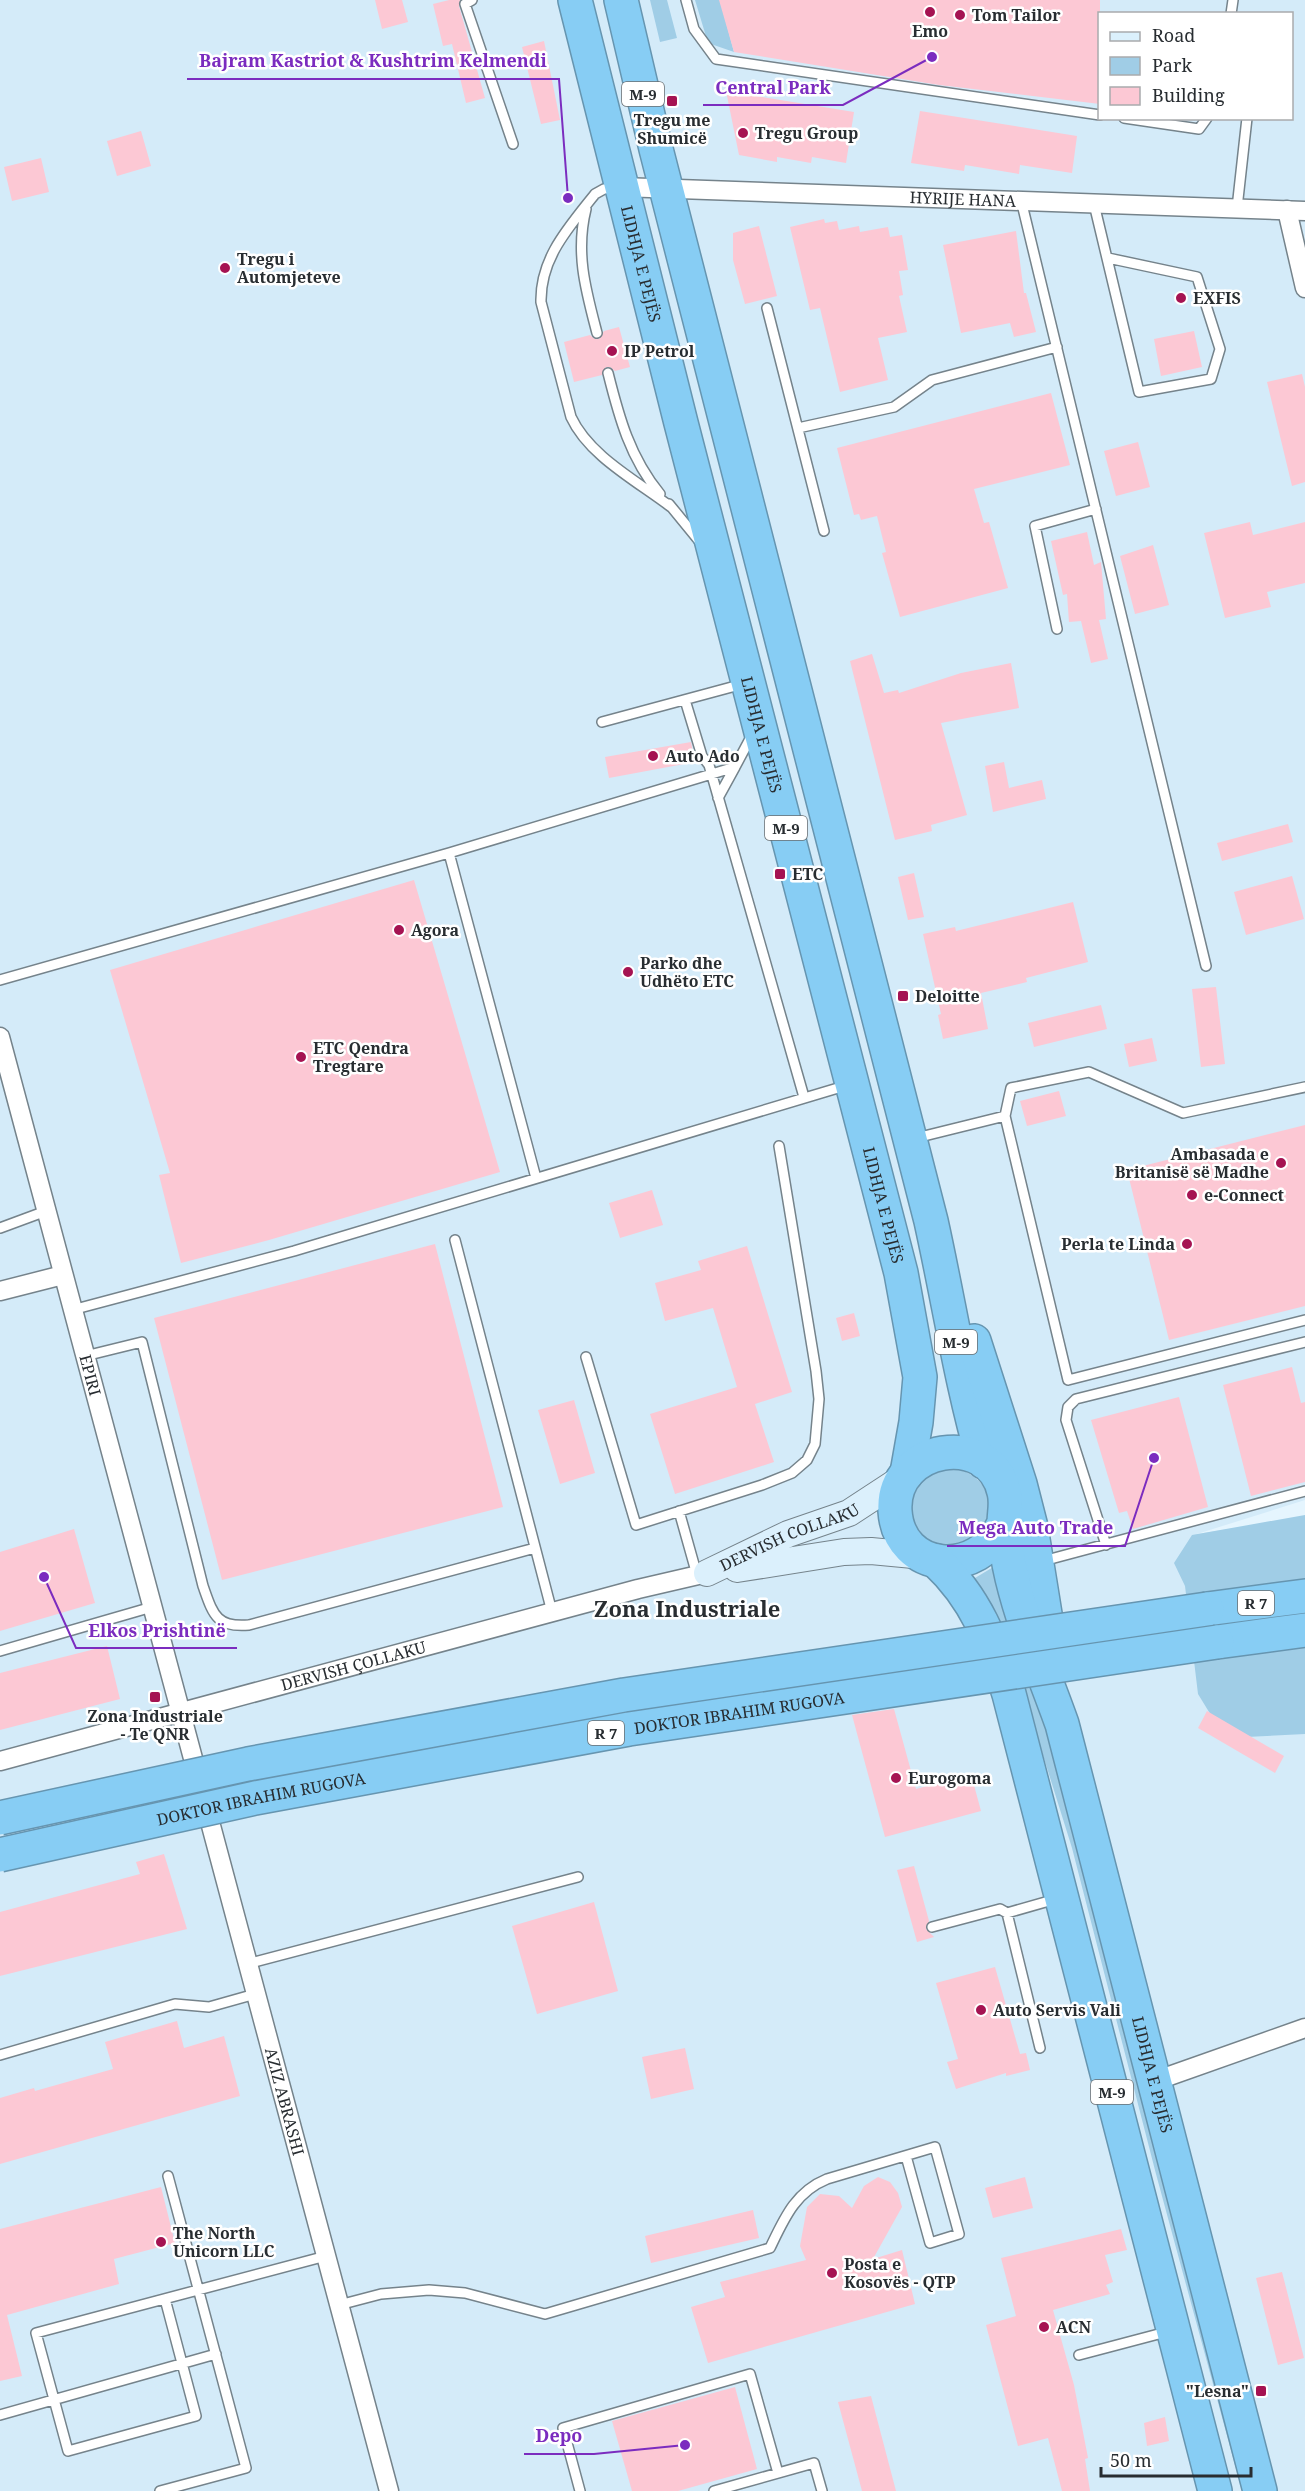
<svg xmlns="http://www.w3.org/2000/svg" width="1305" height="2491" viewBox="0 0 1305 2491" font-family="'Noto Serif',serif">
<style>
.built{fill:#d4ebf9;fill-rule:evenodd}
.green{fill:#a0cde6}
.building{fill:#fcc8d4}
.lines{fill:none;stroke-linecap:round;stroke-linejoin:round}
.lane-casing{stroke:#75838b;stroke-width:12}
.street-casing{stroke:#75838b;stroke-width:21}
.secondary-casing{stroke:#75838b;stroke-width:28}
.highway-casing{stroke:#6695b0;stroke-width:36}
.lane{stroke:#fff;stroke-width:9}
.street{stroke:#fff;stroke-width:18}
.secondary{stroke:#dbf0fc;stroke-width:26}
.highway{stroke:#87cdf4;stroke-width:33}
.highway-bridge-casing{stroke:#6695b0;stroke-width:36;stroke-linecap:butt}
.highway-bridge{stroke:#87cdf4;stroke-width:33}
.poi-dot{fill:#a51352;stroke:#fff;stroke-width:2}
.labels{text-anchor:middle;dominant-baseline:central;stroke-width:5;stroke-linejoin:round;paint-order:stroke}
.shield{fill:#fff;stroke:#686c6f;stroke-width:1.5}
.shield-label{font-size:15px;font-weight:bold;fill:#282d31}
.poi-label{font-size:16px;font-weight:bold;fill:#282d31;stroke:#fff;text-anchor:start}
.street-label{font-size:16px;fill:#282d31;stroke:#fff}
.district-label{font-size:22px;font-weight:bold;fill:#282d31;stroke:#fff}
.leader{fill:none;stroke:#7b2cbf;stroke-width:2}
.callout-dot{fill:#7b2cbf;stroke:#fff;stroke-width:2}
.callout-label{font-size:18px;text-anchor:middle;font-weight:bold;fill:#7b2cbf;stroke:#fff;stroke-width:5;stroke-linejoin:round;paint-order:stroke}
</style>
<rect width="100%" height="100%" fill="#e5f5fe"/>
<path class="built" d="M0 0H1305V1500L1197 1534 1305 1517V2491H0ZM1100 14H1292V118H1100Z"/>
<path class="green" d="M650 0H667L677 38 660 42Z
M695 0H720L734 52 708 43Z
M912 1508a39 39 0 1 1 78 0a39 39 0 1 1-78 0Z
M1305 1515V1734L1225 1738 1198 1694 1185 1586 1174 1563 1192 1535Z
M1000 1563 1072 1810 1253 2491H1242L1156 2174 1072 1848 1007 1640 975 1578Z"/>
<path class="building" d="M375 0H402L408 22 382 29Z
M449 0H460L459 6 485 98 466 103 452 44 443 46 433 4Z
M719 0H1100V104L939 85 734 52Z
M544 41 560 120 541 124 522 47Z
M726 91 854 112 846 163 812 157 811 163 777 157V162L739 155Z
M920 111 1077 136 1072 173 1020 165 1019 174 965 165 964 171 911 163Z
M141 131 151 166 117 176 107 141Z
M41 158 49 192 12 201 4 167Z
M824 219 825 223 837 221 839 230 859 226 860 232 888 227 890 237 902 235 908 270 899 271 903 295 899 296 907 332 878 338 888 380 840 392 820 308 810 310 790 227Z
M759 226 777 296 745 304 733 260V233Z
M1016 231 1024 293H1026L1036 332 1014 337 1010 323 961 333 943 245Z
M619 327 630 367 615 371 610 367H606L602 375 574 382 564 342 590 335 595 339H599L604 331Z
M1194 331 1202 367 1161 376 1154 339Z
M1302 374 1305 387V482L1292 486 1267 382Z
M1051 393 1070 465 974 489 984 523 989 522 1008 588 900 617 882 553 886 552 877 516 861 520 859 514 854 515 837 448Z
M1138 442 1150 487 1116 496 1104 451Z
M1250 522 1253 535 1305 522V583L1267 592 1271 607 1225 618 1204 533Z
M1087 532 1094 565 1101 562 1106 619 1099 620 1108 659 1091 663 1081 621 1069 622 1067 594 1063 595 1051 541Z
M1153 545 1169 605 1135 614 1120 556Z
M872 654 884 693 898 690 899 693 961 673 1011 663 1019 708 941 723 967 815 931 825 932 831 895 840 850 661Z
M691 742 695 762 609 778 605 757Z
M1004 762 1009 788 1042 780 1046 799 993 812 985 766Z
M1288 824 1293 842 1222 861 1217 843Z
M914 873 924 917 908 920 898 877Z
M1292 876 1304 919 1246 935 1234 892Z
M414 880 500 1172 269 1240 181 1263 159 1175 170 1173 110 970Z
M1073 902 1088 962 1026 978 1027 982 981 993 988 1029 943 1039 938 1015 941 1014 923 934 955 927 956 931Z
M1216 987 1225 1064 1201 1067 1192 989Z
M1101 1005 1107 1029 1034 1047 1028 1023Z
M1152 1038 1157 1061 1129 1067 1124 1044Z
M1059 1091 1066 1116 1027 1126 1020 1101Z
M1305 1125V1306L1169 1340 1127 1170Z
M652 1190 663 1225 620 1238 609 1203Z
M435 1244 503 1507 222 1580 154 1318Z
M747 1246 792 1392 755 1404 774 1462 675 1494 650 1414 737 1387 713 1308 665 1321 655 1283 701 1270 698 1261Z
M854 1313 860 1336 842 1341 836 1318Z
M1292 1367 1301 1403 1305 1402V1482L1251 1496 1223 1385Z
M1179 1397 1208 1507 1133 1529 1127 1511 1119 1513 1091 1420Z
M574 1400 595 1473 560 1484 538 1410Z
M74 1529 95 1603 0 1631V1552Z
M107 1646 120 1699 0 1730V1673Z
M894 1709 916 1789 971 1774 981 1811 885 1837 852 1715Z
M1207 1711 1284 1756 1275 1773 1198 1728Z
M164 1854 187 1929 0 1976V1912L140 1874 136 1862Z
M914 1866 929 1921 926 1929 934 1937 917 1942 897 1870Z
M594 1902 618 1991 537 2014 512 1926Z
M995 1967 1020 2054 1026 2053 1030 2070 1006 2076V2073L956 2089 947 2062 958 2059 936 1983Z
M177 2021 184 2048 224 2036 240 2096 0 2164V2098L34 2088 35 2091 113 2069 105 2042Z
M685 2048 694 2089 651 2099 642 2057Z
M878 2177 890 2182 898 2193 902 2207 873 2259 902 2250 915 2304 708 2363 691 2307 725 2297 720 2282 806 2260 800 2246 807 2207 820 2194 839 2196 852 2208 864 2186Z
M1025 2177 1033 2208 993 2218 985 2188Z
M161 2187 175 2243 114 2259 119 2284 7 2315 22 2376 0 2381V2229Z
M753 2210 759 2238 651 2263 645 2236Z
M1121 2229 1127 2250 1105 2255 1113 2282 1106 2285 1110 2294 1053 2310 1074 2385 1088 2458 1085 2459 1090 2491H1062L1048 2438 1018 2446 986 2325 1016 2316 1001 2258Z
M1282 2272 1304 2358 1278 2365 1256 2278Z
M735 2387 757 2469 678 2491H632L612 2421Z
M871 2396 896 2491H862L838 2402Z
M1165 2417 1169 2441 1147 2446 1144 2423Z"/>
<g class="lines">
<defs>
<path id="lane" d="M472 0 465 4 513 144
M686 0 694 29 716 59 1100 115
M1231 14 1233 0
M1124 118 1199 129 1207 118
M615 188 604 189 595 194C569 227 540 258 541 302L571 417C589 456 637 481 671 507
M1021 200 1206 966
M1094 204 1139 392 1211 379 1220 349 1197 277 1108 258
M1237 208 1247 118
M586 209C575 253 586 291 597 333
M767 308 824 531
M608 373C619 417 630 458 660 494
M798 428 894 407 932 380 1057 347
M669 504 700 542
M1057 629 1035 526 1096 509
M685 700 702 756 709 765 804 1097
M602 722 743 684
M718 798 735 767
M449 853 536 1178
M0 980 449 853 735 767 752 735
M1305 1087 1183 1113 1089 1072 1011 1088 1005 1116 1068 1380 1305 1320
M916 1138 1005 1116
M0 1228 46 1211
M455 1240 552 1612
M72 1310 294 1251 848 1085
M85 1356 142 1342 203 1586C213 1614 216 1628 249 1625L535 1548
M586 1357 636 1525 762 1485 792 1473 807 1460 815 1444 819 1399 816 1371 779 1146
M679 1511 697 1575
M1106 1545 1066 1420 1068 1407 1076 1399 1305 1342
M1043 1561 1305 1491
M0 1651 152 1607
M1007 1913 1056 1899
M932 1927 1000 1909 1007 1913 1040 2048
M247 1964 578 1877
M0 2055 175 2004 209 2007 255 1994
M165 2299 196 2416 68 2451 36 2333 326 2256
M339 2305 381 2294 429 2290 465 2293 545 2314 770 2248C784 2219 795 2192 827 2179L935 2147 959 2234 930 2243 906 2156
M1079 2355 1170 2331
M0 2415 216 2354
M160 2491 246 2468 168 2176
M580 2491 563 2428 750 2374 778 2473
M714 2491 814 2463 822 2491"/>
<g id="street">
<path id="s1" d="M621 187 1305 211"/>
<path d="M1287 210 1305 288"/>
<path id="s2" d="M0 1037 389 2491"/>
<path d="M0 1291 63 1275"/>
<path id="s3" d="M0 1761 638 1589 707 1573"/>
<path d="M1155 2081 1305 2028"/>
</g>
<g id="secondary">
<path d="M737 1569 844 1552 871 1551 924 1556"/>
<path id="s4" d="M707 1573 788 1534 849 1513 904 1477"/>
</g>
<g id="highway">
<path id="s5" d="M575 0 681 423 901 1273 920 1377 916 1422 907 1473"/>
<path d="M621 0 656 149 931 1221C949 1302 961 1383 984 1462"/>
<path d="M974 1341 1020 1484 1031 1527 1051 1651"/>
<path id="s6" d="M1004 1523C979 1580 899 1573 895 1511 891 1445 990 1429 1004 1492 1007 1503 1004 1513 1004 1524 1005 1542 1008 1561 1012 1578 1024 1628 1045 1676 1062 1724L1260 2491"/>
<path d="M936 1561C976 1598 993 1643 1009 1694L1215 2491"/>
<path d="M1207 1609 1305 1596"/>
<path d="M1217 1642 1305 1630"/>
</g>
</defs>
<use href="#lane" class="lane-casing"/>
<use href="#street" class="street-casing"/>
<use href="#secondary" class="secondary-casing"/>
<use href="#highway" class="highway-casing"/>
<use href="#lane" class="lane"/>
<use href="#street" class="street"/>
<use href="#secondary" class="secondary"/>
<use href="#highway" class="highway"/>
<defs>
<g id="highway-bridge">
<path d="M0 1818 248 1764 624 1695 1207 1609"/>
<path id="s7" d="M0 1855 255 1798 629 1729 1217 1642"/>
</g>
</defs>
<use href="#highway-bridge" class="highway-bridge-casing"/>
<use href="#highway-bridge" class="highway-bridge"/>
</g>
<g class="poi-dot">
<circle cx="930" cy="12" r="6"/>
<circle cx="960" cy="15" r="6"/>
<rect x="666" y="95" width="12" height="12" rx="3"/>
<circle cx="743" cy="133" r="6"/>
<circle cx="225" cy="268" r="6"/>
<circle cx="1181" cy="298" r="6"/>
<circle cx="612" cy="351" r="6"/>
<circle cx="653" cy="756" r="6"/>
<rect x="774" y="868" width="12" height="12" rx="3"/>
<circle cx="399" cy="930" r="6"/>
<circle cx="628" cy="972" r="6"/>
<rect x="897" y="990" width="12" height="12" rx="3"/>
<circle cx="301" cy="1057" r="6"/>
<circle cx="1281" cy="1163" r="6"/>
<circle cx="1192" cy="1195" r="6"/>
<circle cx="1187" cy="1244" r="6"/>
<rect x="149" y="1691" width="12" height="12" rx="3"/>
<circle cx="896" cy="1778" r="6"/>
<circle cx="981" cy="2010" r="6"/>
<circle cx="161" cy="2242" r="6"/>
<circle cx="832" cy="2273" r="6"/>
<circle cx="1044" cy="2327" r="6"/>
<rect x="1255" y="2385" width="12" height="12" rx="3"/>
</g>
<g class="labels">
<g class="shield">
<rect x="622" y="82" width="42" height="24" rx="4.5"/>
<rect x="765" y="816" width="42" height="24" rx="4.5"/>
<rect x="935" y="1330" width="42" height="24" rx="4.5"/>
<rect x="1238" y="1591" width="36" height="24" rx="4.5"/>
<rect x="588" y="1721" width="36" height="24" rx="4.5"/>
<rect x="1091" y="2080" width="42" height="24" rx="4.5"/>
</g>
<g class="shield-label">
<text x="643" y="94">M-9</text>
<text x="786" y="828">M-9</text>
<text x="956" y="1342">M-9</text>
<text x="1256" y="1603">R 7</text>
<text x="606" y="1733">R 7</text>
<text x="1112" y="2092">M-9</text>
</g>
<g class="poi-label">
<text x="972" y="15">Tom Tailor</text>
<text x="930" y="31" text-anchor="middle">Emo</text>
<text x="672" y="120" text-anchor="middle">Tregu me<tspan x="672" dy="18">Shumicë</tspan></text>
<text x="755" y="133">Tregu Group</text>
<text x="237" y="259">Tregu i<tspan x="237" dy="18">Automjeteve</tspan></text>
<text x="1193" y="298">EXFIS</text>
<text x="624" y="351">IP Petrol</text>
<text x="665" y="756">Auto Ado</text>
<text x="792" y="874">ETC</text>
<text x="411" y="930">Agora</text>
<text x="640" y="963">Parko dhe<tspan x="640" dy="18">Udhëto ETC</tspan></text>
<text x="915" y="996">Deloitte</text>
<text x="313" y="1048">ETC Qendra<tspan x="313" dy="18">Tregtare</tspan></text>
<text x="1269" y="1154" text-anchor="end">Ambasada e<tspan x="1269" dy="18">Britanisë së Madhe</tspan></text>
<text x="1204" y="1195">e-Connect</text>
<text x="1175" y="1244" text-anchor="end">Perla te Linda</text>
<text x="155" y="1716" text-anchor="middle">Zona Industriale<tspan x="155" dy="18">- Te QNR</tspan></text>
<text x="908" y="1778">Eurogoma</text>
<text x="993" y="2010">Auto Servis Vali</text>
<text x="173" y="2233">The North<tspan x="173" dy="18">Unicorn LLC</tspan></text>
<text x="844" y="2264">Posta e<tspan x="844" dy="18">Kosovës - QTP</tspan></text>
<text x="1056" y="2327">ACN</text>
<text x="1249" y="2391" text-anchor="end">"Lesna"</text>
</g>
<g class="street-label">
<text stroke="none"><textPath href="#s1" startOffset="342">HYRIJE HANA</textPath></text>
<text stroke="none"><textPath href="#s5" startOffset="272">LIDHJA E PEJËS</textPath></text>
<text stroke="none"><textPath href="#s5" startOffset="758">LIDHJA E PEJËS</textPath></text>
<text stroke="none"><textPath href="#s5" startOffset="1244">LIDHJA E PEJËS</textPath></text>
<text stroke="none"><textPath href="#s2" startOffset="350">EPIRI</textPath></text>
<text stroke="none"><textPath href="#s4" startOffset="90">DERVISH COLLAKU</textPath></text>
<text stroke="none"><textPath href="#s3" startOffset="366">DERVISH ÇOLLAKU</textPath></text>
<text stroke="none"><textPath href="#s7" startOffset="753">DOKTOR IBRAHIM RUGOVA</textPath></text>
<text stroke="none"><textPath href="#s7" startOffset="267">DOKTOR IBRAHIM RUGOVA</textPath></text>
<text stroke="none"><textPath href="#s6" startOffset="920">LIDHJA E PEJËS</textPath></text>
<text stroke="none"><textPath href="#s2" startOffset="1102">AZIZ ABRASHI</textPath></text>
</g>
<g class="district-label">
<text x="687" y="1608">Zona Industriale</text>
</g>
</g>
<path class="leader" d="M568 198L559 79H187M932 57L843 105H703M1154 1458L1125 1546H947M44 1577L76 1648H237M685 2445L594 2454H524"/>
<g class="callout-dot">
<circle cx="568" cy="198" r="6"/>
<circle cx="932" cy="57" r="6"/>
<circle cx="1154" cy="1458" r="6"/>
<circle cx="44" cy="1577" r="6"/>
<circle cx="685" cy="2445" r="6"/>
</g>
<g class="callout-label">
<text x="373" y="67">Bajram Kastriot &amp; Kushtrim Kelmendi</text>
<text x="773" y="94">Central Park</text>
<text x="1036" y="1534">Mega Auto Trade</text>
<text x="157" y="1637">Elkos Prishtinë</text>
<text x="559" y="2442">Depo</text>
</g>
<rect x="1098" y="12" width="195" height="108" fill="#ffffff" stroke="#a9abad" stroke-width="1.5"/>
<rect x="1110" y="32" width="30" height="9" fill="#dbf0fc" stroke="#a9abad" stroke-width="1.5"/>
<text x="1152" y="42" font-size="18" fill="#282d31">Road</text>
<rect x="1110" y="57" width="30" height="18" fill="#a0cde6" stroke="#a9abad" stroke-width="1.5"/>
<text x="1152" y="72" font-size="18" fill="#282d31">Park</text>
<rect x="1110" y="87" width="30" height="18" fill="#fcc8d4" stroke="#a9abad" stroke-width="1.5"/>
<text x="1152" y="102" font-size="18" fill="#282d31">Building</text>
<path d="M1101 2467v9h150v-9" fill="none" stroke="#282d31" stroke-width="3"/>
<text x="1110" y="2467" font-size="18" fill="#282d31" stroke="#ffffff" stroke-width="4.5" paint-order="stroke">50 m</text>
</svg>
